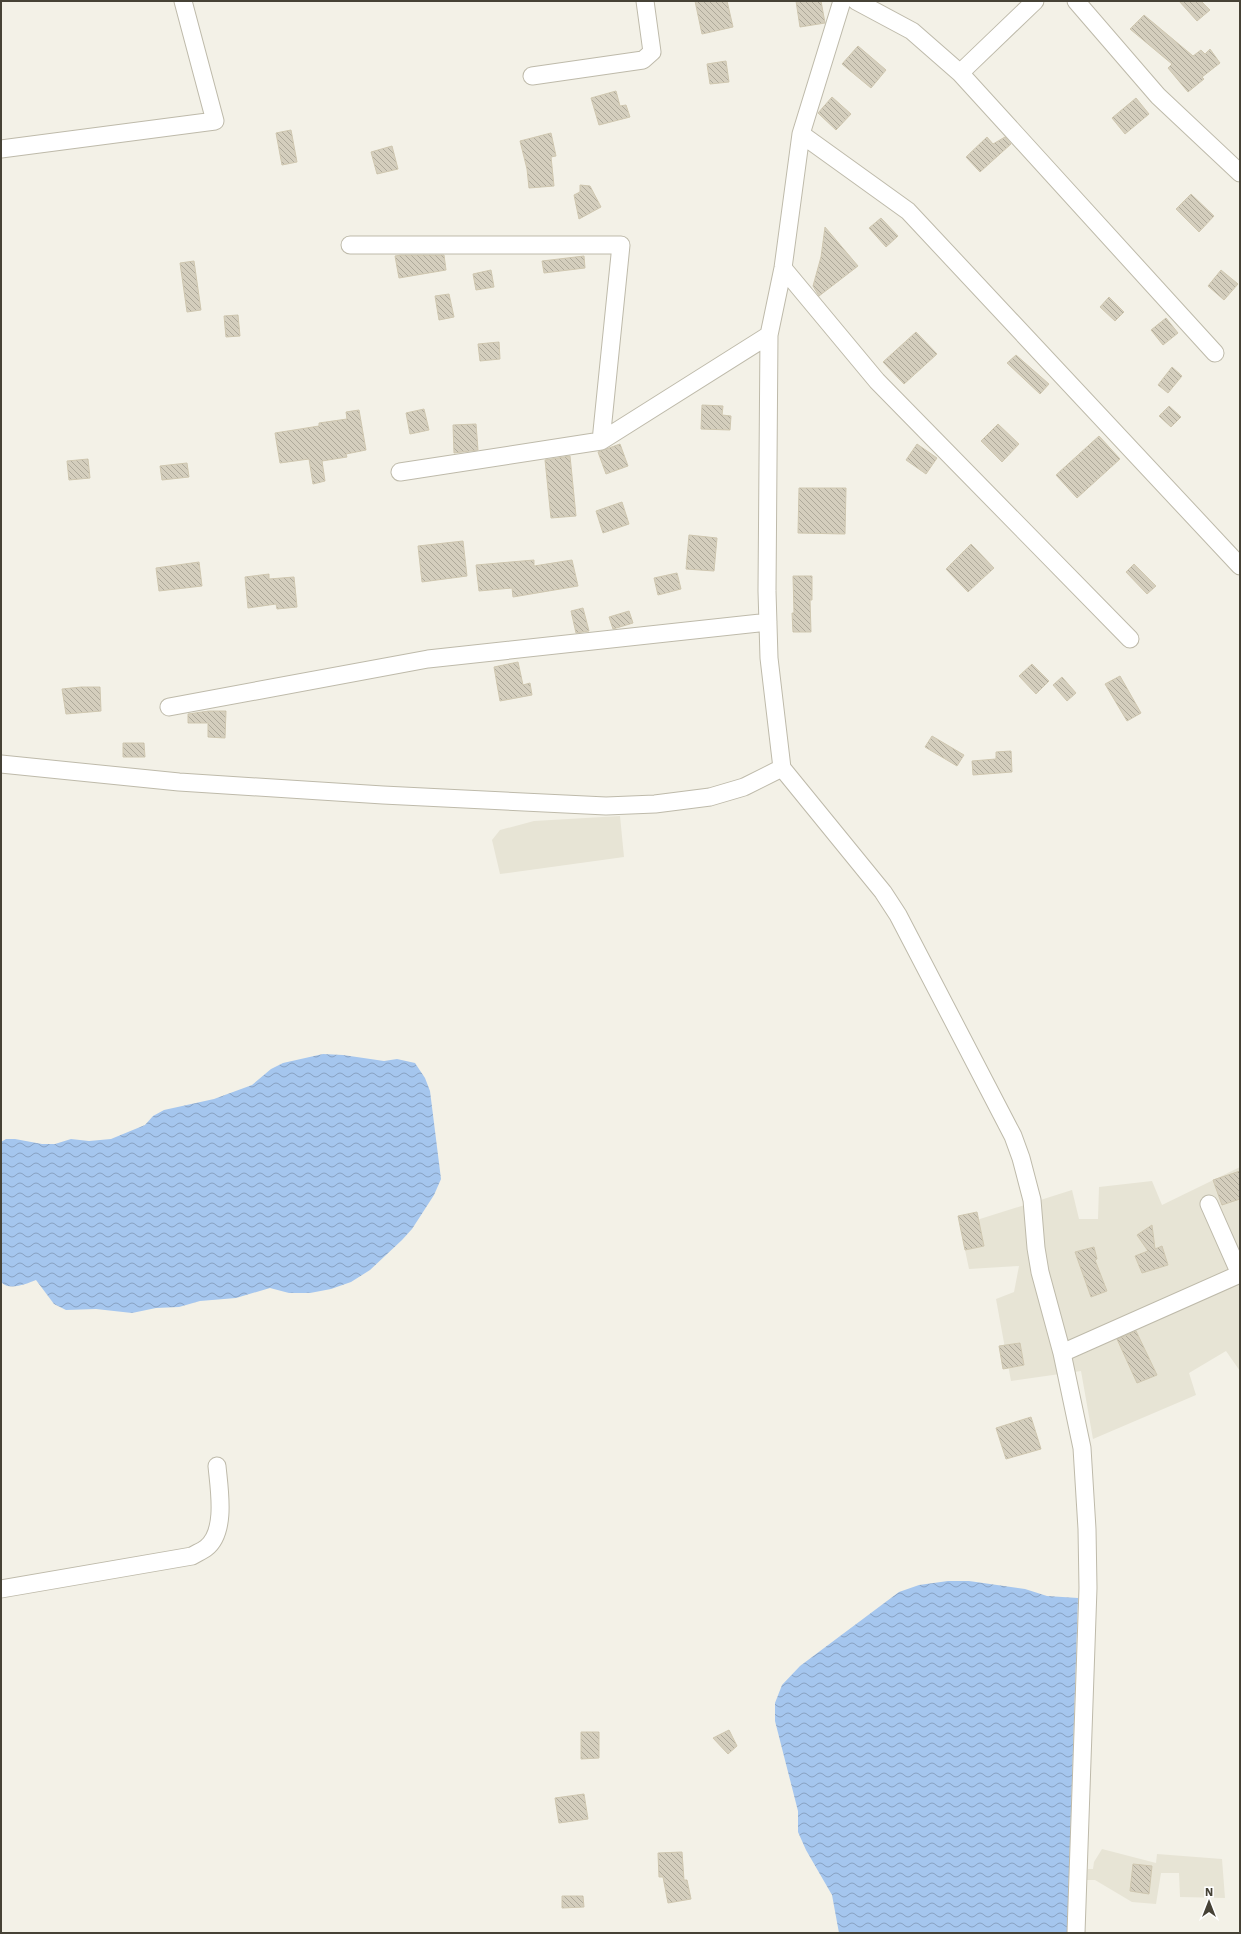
<svg xmlns="http://www.w3.org/2000/svg" width="1241" height="1934" viewBox="0 0 1241 1934" font-family="'Work Sans',sans-serif">
<style>
.residential{fill:#e7e4d5}
.water{fill:url(#water-waves)}
.building{fill:url(#building-back-hatch);stroke:#cfc7b0}
.lines{fill:none;stroke-linecap:round;stroke-linejoin:round}
.minor-casing{stroke:#bebaaa;stroke-width:19}
.minor{stroke:#fff;stroke-width:17}
</style>
<defs>
<pattern id="water-waves" width="16" height="10" patternUnits="userSpaceOnUse"><rect width="16" height="10" fill="#a5c6ee"/><path d="M0 5q4-4 8 0t8 0" fill="none" stroke="#88a2c2"/></pattern>
<pattern id="building-back-hatch" width="6" height="6" patternUnits="userSpaceOnUse"><rect width="6" height="6" fill="#d4cebd"/><path d="M-1 5l2 2M0 0l6 6M5-1l2 2" fill="none" stroke="#aea99a"/></pattern>
</defs>
<rect width="100%" height="100%" fill="#f3f1e7"/>
<path class="residential" d="M620 816 624 857 500 874 492 840 500 830 534 821Z
M1240 1167V1371L1226 1351 1189 1373 1196 1395 1093 1439 1081 1371 1011 1381 996 1299 1014 1292 1019 1266 969 1269 965 1250 964 1224 1072 1190 1079 1219H1098L1099 1187 1152 1181 1162 1205Z
M1102 1849 1156 1863 1157 1854 1222 1859 1225 1898 1180 1897 1179 1873H1161L1156 1904 1132 1902 1095 1880H1087L1088 1869H1093L1094 1862Z"/>
<path class="water" d="M323 1054 343 1055 384 1061 397 1059 415 1063 425 1078 430 1091 441 1179 434 1195 412 1229 402 1240 370 1270 351 1282 331 1289 310 1293H289L270 1288 236 1298 200 1301 179 1307 156 1308 132 1313 96 1309 66 1310 54 1304 36 1280C26 1284 9 1291 1 1282V1142L6 1139H15L42 1144H55L71 1139 89 1141 111 1139 145 1125 153 1116 164 1110 214 1099 252 1085 271 1069 283 1063Z
M948 1581H969L1025 1589 1047 1596 1078 1598 1067 1933H839L832 1895 806 1850 798 1832V1811L775 1721V1703L782 1685 800 1666 899 1592 919 1585Z"/>
<path class="building" d="M695 1H727L733 27 702 34Z
M796 1H821L825 23 800 27Z
M1179 1H1201L1210 10 1197 21Z
M1144 15 1193 56 1201 50 1205 54 1210 49 1220 63 1202 77 1204 79 1188 92 1168 68 1172 64 1130 29Z
M858 46 886 70 871 88 842 64Z
M726 61 729 82 710 84 707 64Z
M616 91 620 106 626 105 630 117 599 125 591 98Z
M832 97 851 114 836 130 818 113Z
M1136 98 1149 114 1125 134 1112 118Z
M291 130 297 162 282 165 276 133Z
M551 133 556 156 551 157 554 186 529 188 527 169 520 141Z
M987 137 993 144 1005 137 1011 144 980 172 966 157Z
M392 146 398 169 377 174 371 152Z
M580 185 590 186 601 207 579 219 574 195 580 192Z
M1191 194 1214 216 1199 232 1176 209Z
M881 218 898 236 886 247 869 228Z
M825 227 858 266 819 296 813 286 821 257Z
M401 255H444L446 270 399 278 395 256Z
M584 256 585 268 544 273 542 261Z
M194 261 201 310 187 312 180 263Z
M491 270 494 287 476 290 473 274Z
M1221 270 1238 284 1224 300 1208 286Z
M449 294 454 317 439 320 435 296Z
M1109 297 1124 312 1115 321 1100 307Z
M238 315 240 336 226 337 224 316Z
M1166 318 1178 333 1163 345 1151 330Z
M916 332 937 354 904 384 883 362Z
M499 342 500 359 480 361 478 344Z
M1016 355 1049 384 1040 394 1007 363Z
M1172 367 1182 376 1168 393 1158 385Z
M702 405 723 406 722 415 731 416 730 430 701 429Z
M1169 406 1181 417 1171 427 1159 416Z
M424 409 429 430 410 434 406 413Z
M359 410 366 450 346 454 347 457 322 461 325 481 313 484 309 459 280 463 275 433 319 426V423L347 419 346 412Z
M476 424 478 450 454 453 453 425Z
M998 424 1019 444 1002 462 981 441Z
M1099 436 1120 459 1077 498 1056 475Z
M620 444 628 466 606 474 598 452Z
M917 444 937 458 926 474 906 460Z
M570 456 576 516 551 518 545 460Z
M88 459 90 478 69 480 67 461Z
M187 463 189 477 162 480 160 466Z
M799 488H846L845 534 798 533Z
M622 502 629 524 603 533 596 511Z
M689 535 717 538 714 571 686 569Z
M463 541 467 576 422 582 418 546Z
M971 544 994 568 968 592 946 569Z
M534 560V566L572 560 578 586 513 597 512 588 479 591 476 565Z
M199 562 202 586 159 591 156 568Z
M1134 564 1156 586 1147 594 1126 572Z
M677 573 681 589 658 595 654 578Z
M269 574V579L294 577 297 607 277 609 276 604 248 608 245 577Z
M793 576H812V600H810L811 632H793L792 613H794Z
M583 608 589 631 576 633 571 611Z
M629 611 633 623 613 629 609 617Z
M518 662 523 685 530 683 532 695 500 701 494 667Z
M1032 664 1049 681 1036 694 1019 676Z
M1120 676 1141 713 1127 721 1105 684Z
M1062 677 1076 693 1067 701 1053 685Z
M81 687H100L101 711 66 714 62 689Z
M209 711H226L225 738 208 737V723H188V714Z
M932 736 964 755 957 766 925 747Z
M123 743H144L145 757H123Z
M1011 751 1012 772 973 775 972 761 996 759V752Z
M1240 1171V1199L1222 1205 1213 1180Z
M977 1212 984 1246 965 1250 958 1216Z
M1152 1225 1155 1249 1162 1246 1168 1265 1142 1273 1135 1256 1148 1251 1137 1235Z
M1094 1247 1097 1259 1095 1260 1107 1291 1091 1297 1075 1252Z
M1136 1331 1157 1375 1137 1383 1117 1339Z
M1020 1343 1024 1365 1003 1369 999 1346Z
M1031 1417 1041 1449 1006 1459 996 1428Z
M729 1730 737 1746 728 1754 713 1738Z
M581 1732H599V1758L581 1759Z
M584 1794 588 1819 559 1823 555 1798Z
M682 1852 684 1880H687L691 1899 668 1903 663 1877H659L658 1853Z
M1133 1864 1152 1866 1149 1894 1130 1891Z
M562 1896H583L584 1907 562 1908Z"/>
<g class="lines">
<defs>
<path id="minor" d="M842 1 801 134 783 268 769 335 767 591 769 658 782 768 883 892 898 915 1013 1136 1021 1158 1032 1200 1036 1248 1040 1272 1062 1353 1082 1448 1087 1529 1088 1588 1076 1933
M856 1 912 31 960 73 1215 353
M1076 1 1158 96 1240 173
M960 73 1035 1
M532 76 643 60 652 52 645 1
M801 134 908 211 1240 566
M1 149 215 121 183 1
M350 245H621L601 441
M783 268 877 381 1130 639
M400 472 601 441 769 335
M169 707 428 659 768 622
M1 764 179 782 383 795 606 806 655 804 710 797 744 787 782 768
M1062 1353 1240 1274 1209 1204
M1 1589 192 1556C197 1553 202 1551 206 1548 227 1532 219 1488 217 1466"/>
</defs>
<use href="#minor" class="minor-casing"/>
<use href="#minor" class="minor"/>
</g>
<rect width="1241" height="1934" fill="none" stroke="#464236" stroke-width="4"/>
<g transform="translate(1209 1902)" stroke="#ffffff" stroke-width="3" paint-order="stroke">
<path d="M0-3L7 15L0 10L-7 15Z" fill="#464236"/>
<text y="-6" font-size="11" font-weight="bold" text-anchor="middle" fill="#464236">N</text>
</g>
</svg>
